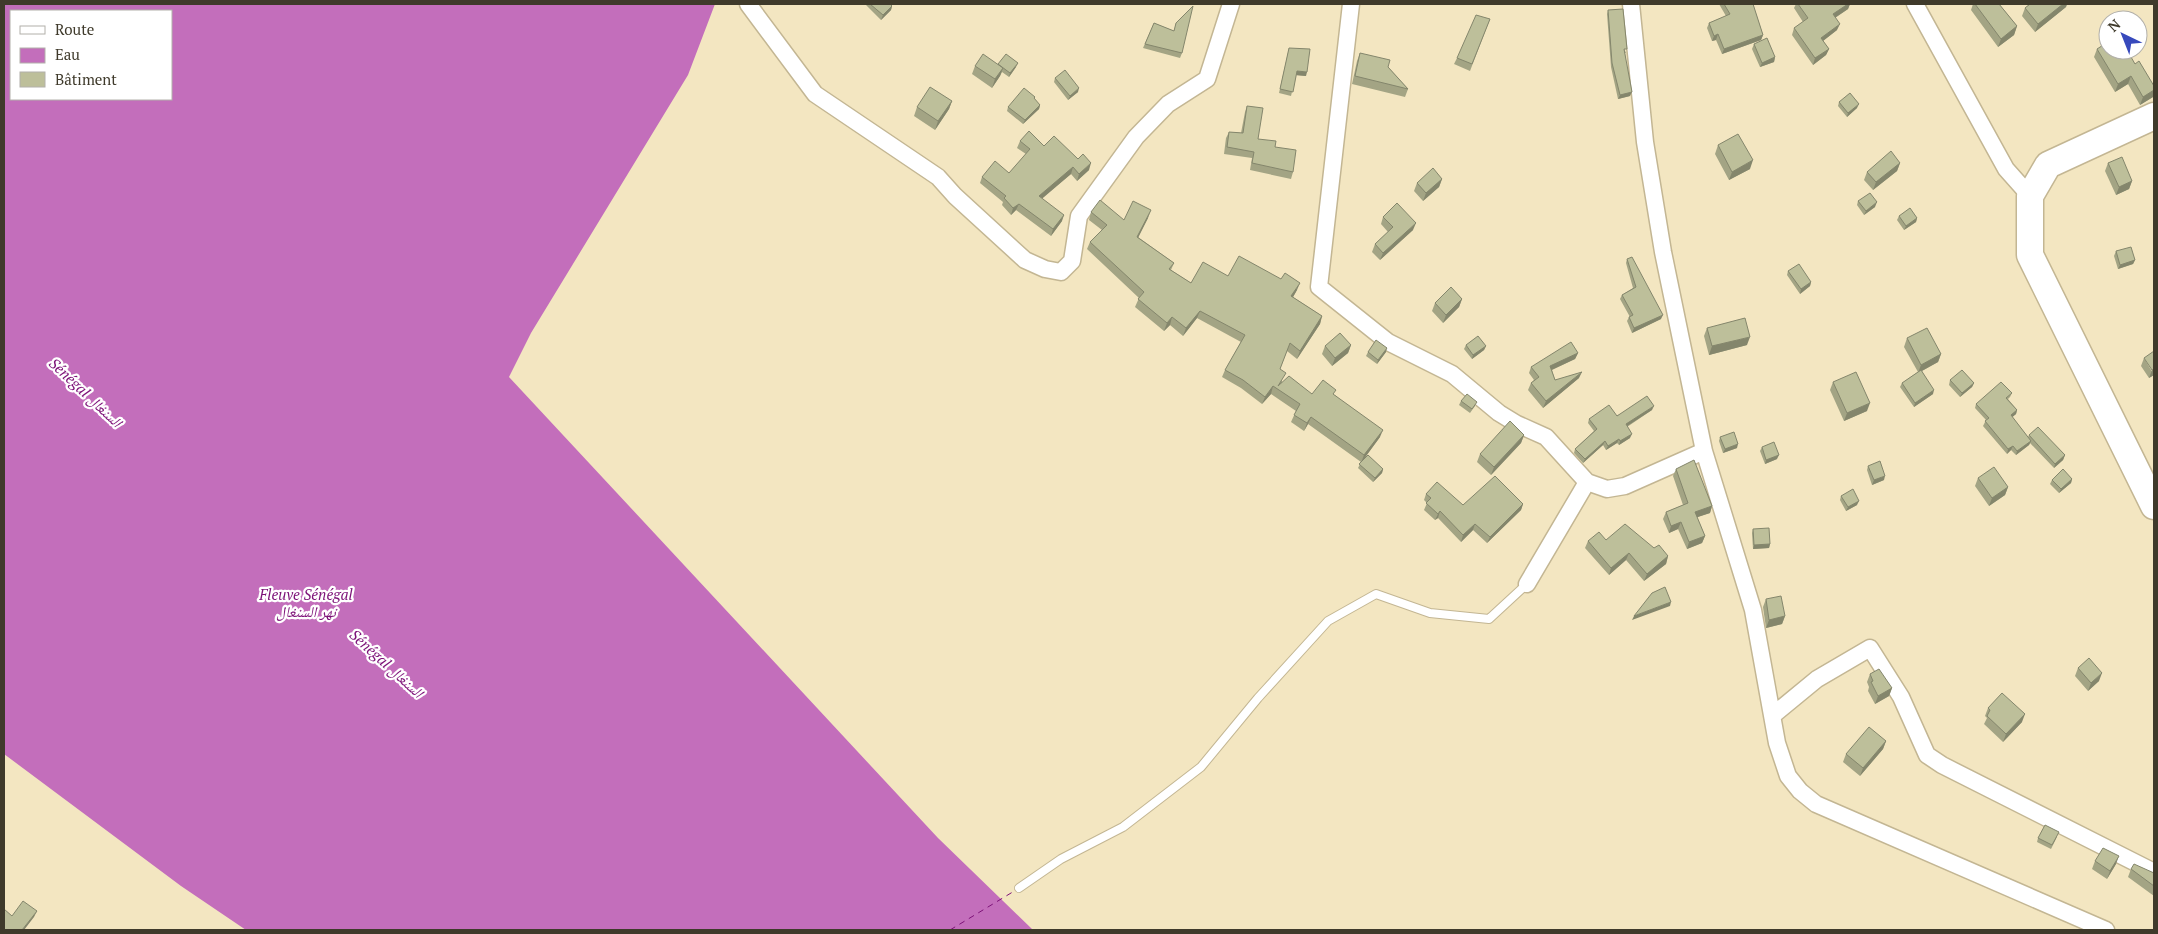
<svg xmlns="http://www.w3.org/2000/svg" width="2158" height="934" viewBox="0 0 2158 934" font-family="'PT Serif','Noto Naskh Arabic',serif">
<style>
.water{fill:#c36ebb;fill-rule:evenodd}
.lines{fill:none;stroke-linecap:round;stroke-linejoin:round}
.ferry{stroke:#7d1278;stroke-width:1;stroke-dasharray:6 5;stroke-linecap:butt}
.lane-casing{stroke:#c3b693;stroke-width:10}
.street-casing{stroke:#c3b693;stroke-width:19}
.primary-casing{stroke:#c3b693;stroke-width:29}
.lane{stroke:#fff;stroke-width:8}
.street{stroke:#fff;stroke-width:16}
.primary{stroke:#fff;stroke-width:26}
.wall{fill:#a3a484}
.shaded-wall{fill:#84866c}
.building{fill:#bdbf9a;stroke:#84866c}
.labels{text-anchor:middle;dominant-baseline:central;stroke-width:4.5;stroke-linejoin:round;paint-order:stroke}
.water-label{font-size:15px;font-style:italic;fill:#7d1278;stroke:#fff}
</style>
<rect width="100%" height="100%" fill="#f3e6c1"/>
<path class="water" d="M4 4H715L688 75 531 333 509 377 938 838 1033 930H246L181 886 4 754ZM11 11H171V99H11Z"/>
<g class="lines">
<path class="ferry" d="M950 930 1016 890"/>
<defs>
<path id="lane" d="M1019 888 1061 859 1123 827 1201 767 1258 698 1328 621 1376 594 1430 613 1489 619 1527 584"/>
<path id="street" d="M748 4 815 94 938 177 955 196 1025 260 1045 269 1061 272 1072 261 1079 216 1136 137 1168 104 1207 79 1231 4
M1351 4 1319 287 1388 342 1452 374 1499 413 1517 424 1546 437 1587 482 1607 489 1625 486 1704 451
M1631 4 1645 142 1663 252 1704 451 1753 610 1777 743 1788 776 1800 791 1816 804 2106 930
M1915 4 2006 169 2030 196
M1527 584 1587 482
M1772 716 1817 679 1870 648 1901 697 1927 755 1942 765 2154 872"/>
<path id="primary" d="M2154 116 2048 165 2030 196V255L2154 506"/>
</defs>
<use href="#lane" class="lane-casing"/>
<use href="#street" class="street-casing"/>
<use href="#primary" class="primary-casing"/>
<use href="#lane" class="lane"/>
<use href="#street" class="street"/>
<use href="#primary" class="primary"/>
</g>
<path class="wall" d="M866 4H890L892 6 891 10 881 20 866 5Z
M1719 4H1753L1763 35 1761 40 1722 54 1716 40 1712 41 1707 28 1709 23 1726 16Z
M1796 4H1850L1848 9 1835 18 1837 30 1823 41 1829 49 1826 55 1813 65 1792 35 1794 28 1803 22 1794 8Z
M1973 4H1999L2017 26 2014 35 1998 47 1971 10Z
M2030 4H2067L2066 7 2035 32 2022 16 2025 8Z
M1608 10 1626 53H1625L1630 96 1618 99 1611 67 1607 14Z
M1490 19 1470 71 1454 64 1457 58Z
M1154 23 1174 31 1176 23 1182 53 1180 58 1143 48Z
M1754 44 1775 57 1774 62 1760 67 1752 49Z
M1289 48 1306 76 1296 75 1291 96 1279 93Z
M2097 49 2135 64 2154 86V94L2153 97 2140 105 2128 84 2115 92 2094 57Z
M1360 53 1388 67 1408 89 1405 97 1352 84 1357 61Z
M998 64 1016 67 1009 77 1002 72 1000 76 992 88 972 74 975 66Z
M1055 78 1078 92 1068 100 1054 82Z
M952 101 949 109 935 130 914 116 917 107Z
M1839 102 1857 108 1847 117 1838 106Z
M1040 105 1039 109 1023 124 1007 111 1008 107Z
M1247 106 1258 139 1275 147 1293 172 1291 179 1250 170 1252 158 1224 154 1226 138 1229 132 1241 133 1245 112Z
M1020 141 1044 146 1089 170 1077 181 1071 174 1042 198 1062 221 1051 236 1016 210 1011 215 1002 205 1003 202 980 183 982 177 1009 173 1026 154 1017 148Z
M1718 145 1750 169 1729 180 1715 154Z
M1900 163 1897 171 1873 190 1864 180 1867 172Z
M2108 163 2132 181 2129 189 2116 195 2105 171Z
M1442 179 1439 187 1423 201 1414 191 1417 183Z
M1858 201 1875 207 1864 215 1857 205Z
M1091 212 1124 220 1148 218 1138 237 1174 263 1171 270 1191 283 1228 276 1297 290 1293 297 1322 316 1320 324 1297 359 1287 351 1280 369 1282 382 1312 394 1335 395 1380 437 1363 460 1383 469 1382 473 1373 482 1358 468 1361 462 1308 424 1304 431 1291 422 1296 411 1271 394 1262 404 1241 388 1222 377 1225 370 1241 342 1197 318 1183 336 1170 325 1164 331 1135 307 1139 298 1087 249 1090 242 1102 230 1089 220Z
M1899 216 1917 218 1916 222 1904 230 1897 220Z
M1383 217 1413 230 1380 260 1372 252 1375 244 1388 232 1381 224Z
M2116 251 2135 260 2133 264 2118 269 2114 256Z
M1627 259 1661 319 1632 333 1627 321 1629 317H1630L1620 299 1622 295 1633 288 1626 263Z
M1788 271 1811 282 1810 286 1800 294 1787 275Z
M1462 299 1459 307 1443 323 1432 311 1435 303Z
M1707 328 1747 345 1709 355 1704 336Z
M1907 338 1941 354 1938 362 1922 371 1933 394 1914 407 1900 387 1902 383 1918 372 1904 347Z
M1351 345 1348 353 1332 366 1322 354 1325 346Z
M1466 345 1486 346 1484 350 1472 359 1464 349Z
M1368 352H1386L1377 364 1366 356Z
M1578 353 1575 359 1552 370 1555 380 1579 378 1543 408 1528 390 1531 383 1534 380 1529 373 1531 367Z
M2144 358 2154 375 2149 378 2141 366Z
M1950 380 1974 383 1972 387 1960 397 1949 385Z
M1833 382 1867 411 1844 421 1830 390Z
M2012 393 2010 397 2008 399 2017 410 2016 414 2012 417 2028 437 2029 435 2065 455 2063 460 2054 468 2030 443 2029 445 2016 455 2011 450 2007 454 1983 426 1986 420 1975 408 1976 404Z
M1461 401 1475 406 1470 413 1459 405Z
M1652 410 1627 427 1630 438 1619 445 1617 443 1606 450 1603 445 1583 463 1574 453 1575 449 1594 431 1588 423 1589 419Z
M1524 435 1521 443 1491 475 1477 462 1480 454Z
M1720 437 1737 448 1723 453 1719 441Z
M1762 447 1777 459 1765 464 1760 451Z
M1868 466 1884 480 1872 485 1867 470Z
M1676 469 1712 506 1710 513 1697 517 1705 536 1702 543 1687 549 1678 529 1669 533 1663 519 1666 512 1683 505 1673 476Z
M1978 478 2008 487 2005 495 1989 506 1975 486Z
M2072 479 2071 483 2059 493 2050 484 2052 480Z
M1426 494 1463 505 1523 504 1521 510 1487 543 1473 530 1461 542 1438 518 1435 520 1424 510 1427 503 1424 500Z
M1841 496 1857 505 1846 511 1840 500Z
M1753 529 1770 544 1769 548 1753 549 1752 533Z
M1606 540 1654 548 1668 556 1666 564 1644 581 1626 560 1609 575 1585 548 1588 541Z
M1766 599 1785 616 1782 624 1766 628 1763 607Z
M2078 668 2099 681 2088 691 2075 676Z
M1870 674 1892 688 1889 696 1875 704 1868 691 1869 687 1867 682Z
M1988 708 2022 722 2003 742 1984 724 1987 718 1985 716Z
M1886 741 1883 749 1860 776 1843 762 1846 754Z
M2057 837 2051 849 2037 842 2038 838Z
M2095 861 2116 864 2107 879 2092 869Z
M2131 869 2154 873V896L2128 877Z"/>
<path class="shaded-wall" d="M1848 4H1850L1848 9 1830 21 1833 14Z
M2063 4H2067L2066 7 2035 32 2038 24Z
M892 6 891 10 881 20 883 15Z
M1840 24 1837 30 1819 44 1821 38Z
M2017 26 2014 35 1998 47 2001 39Z
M1718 34 1716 40 1712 41 1714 36Z
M1763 35 1761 40 1722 54 1724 49Z
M1829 49 1826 55 1813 65 1815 58Z
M1775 57 1774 62 1760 67 1762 63Z
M1018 63 1016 67 1009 77 1010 73Z
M1003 68 1000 76 992 88 995 79Z
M1297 71 1307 72 1306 76 1295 75Z
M2131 76 2128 84 2115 92 2118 84Z
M1079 88 1078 92 1068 100 1070 96Z
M2154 90V94L2153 97 2140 105 2143 97Z
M1632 92 1630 96 1618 99 1620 95Z
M952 101 949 109 935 130 938 121Z
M1859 104 1857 108 1847 117 1848 113Z
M1040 105 1039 109 1023 124 1025 120Z
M1753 160 1750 169 1729 180 1732 172Z
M1091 163 1089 170 1077 181 1079 174Z
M1900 163 1897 171 1873 190 1876 182Z
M1073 167 1071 174 1037 203 1039 196Z
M1442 179 1439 187 1423 201 1426 193Z
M2132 181 2129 189 2116 195 2119 187Z
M1877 202 1875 207 1864 215 1866 211Z
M1019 204 1016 210 1011 215 1013 208Z
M1151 210 1148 218 1135 244 1137 237Z
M1064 215 1062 221 1051 236 1053 229Z
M1917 218 1916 222 1904 230 1906 226Z
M1416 223 1413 230 1380 260 1383 253Z
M2135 260 2133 264 2118 269 2120 265Z
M1811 282 1810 286 1800 294 1801 289Z
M1300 283 1297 290 1289 304 1291 296Z
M1462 299 1459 307 1443 323 1446 315Z
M1200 311 1197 318 1183 336 1186 328Z
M1663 315 1661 319 1632 333 1634 328Z
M1322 316 1320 324 1297 359 1300 351Z
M1172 317 1170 325 1164 331 1167 323Z
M1750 337 1747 345 1709 355 1712 346Z
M1351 345 1348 353 1332 366 1335 358Z
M1486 346 1484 350 1472 359 1473 355Z
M1387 348 1386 352 1377 364 1378 360Z
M1578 353 1575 359 1547 372 1550 366Z
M1941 354 1938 362 1918 373 1921 365Z
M2154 369V375L2149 378 2152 370Z
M1582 372 1579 378 1543 408 1546 401Z
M1974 383 1972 387 1960 397 1962 393Z
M1273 386 1271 394 1262 404 1265 397Z
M1934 390 1933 394 1914 407 1915 403Z
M1870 403 1867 411 1844 421 1847 413Z
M1654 406 1652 410 1624 428 1626 424Z
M2017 410 2016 414 2009 420 2011 415Z
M1311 417 1308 424 1304 431 1307 423Z
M1383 430 1380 437 1361 463 1364 455Z
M1632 434 1630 438 1619 445 1620 441Z
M1524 435 1521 443 1491 475 1494 467Z
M1619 439 1617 443 1606 450 1608 446Z
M1605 441 1603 445 1583 463 1585 459Z
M2031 441 2029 445 2016 455 2017 451Z
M1738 444 1737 448 1723 453 1725 449Z
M2013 446 2011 450 2007 454 2008 449Z
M1779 455 1777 459 1765 464 1766 460Z
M2065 455 2063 460 2054 468 2055 464Z
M1383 469 1382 473 1373 482 1375 478Z
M1885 476 1884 480 1872 485 1874 480Z
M2072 479 2071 483 2059 493 2061 489Z
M2008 487 2005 495 1989 506 1992 498Z
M1859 501 1857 505 1846 511 1848 507Z
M1523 504 1521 510 1487 543 1490 537Z
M1712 506 1710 513 1692 519 1695 512Z
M1440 511 1438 518 1435 520 1438 514Z
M1681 522 1678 529 1669 533 1671 526Z
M1475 524 1473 530 1461 542 1463 535Z
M1705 536 1702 543 1687 549 1689 542Z
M1770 544 1769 548 1753 549 1754 545Z
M1629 553 1626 560 1609 575 1611 568Z
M1668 556 1666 564 1644 581 1647 574Z
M1671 602 1670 606 1632 620 1634 616Z
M1785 616 1782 624 1766 628 1769 620Z
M2102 673 2099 681 2088 691 2091 683Z
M1892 688 1889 696 1875 704 1878 696Z
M2025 714 2022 722 2003 742 2006 734Z
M1886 741 1883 749 1860 776 1863 768Z
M2119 856 2116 864 2107 879 2110 871Z
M37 911 34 917 24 930H22Z"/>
<path class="building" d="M870 4H890L892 6 883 15Z
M1724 4H1753L1763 35 1724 49 1718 34 1714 36 1709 23 1730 14Z
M1798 4H1848L1833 14 1840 24 1821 38 1829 49 1815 58 1794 28 1808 18Z
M1975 4H1999L2017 26 2001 39Z
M2030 4H2063L2038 24 2025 8Z
M1193 6 1182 53 1145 44 1154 23 1174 31 1176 23Z
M1623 9 1627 49H1624L1632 92 1620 95 1612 63 1608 10Z
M1476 15 1490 19 1472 64 1457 58Z
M1767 38 1775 57 1762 63 1754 44Z
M2108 42V50H2127L2135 64 2139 61 2154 86V90L2143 97 2131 76 2118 84 2097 49Z
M1289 48 1310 49 1307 72 1297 71 1293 92 1280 89Z
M1360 53 1390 60 1388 67 1408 89 1355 76Z
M983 54 1003 68 995 79 975 66Z
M1006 54 1018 63 1010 73 998 64Z
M1065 70 1079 88 1070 96 1055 78Z
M930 87 952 101 938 121 917 107Z
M1024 88 1035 97 1034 98 1040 105 1025 120 1008 107Z
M1850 93 1859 104 1848 113 1839 102Z
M1247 106 1263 108 1258 139 1276 141 1275 147 1296 150 1293 172 1252 163 1254 152 1227 147 1229 132 1243 133Z
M1029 131 1044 146 1054 136 1078 159 1083 154 1091 163 1079 174 1073 167 1039 196 1064 215 1053 229 1019 204 1013 208 1004 198 1006 196 982 177 995 161 1009 173 1030 149 1020 141Z
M1738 134 1753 160 1732 172 1718 145Z
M1891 151 1900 163 1876 182 1867 172Z
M2122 157 2132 181 2119 187 2108 163Z
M1433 168 1442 179 1426 193 1417 183Z
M1870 193 1877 202 1866 211 1858 201Z
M1100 200 1124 220 1133 201 1151 210 1137 237 1174 263 1169 269 1191 283 1203 262 1228 276 1239 256 1281 279 1285 273 1300 283 1291 296 1322 316 1300 351 1290 343 1280 369 1286 373 1278 386 1289 376 1312 394 1323 380 1336 390 1333 394 1383 430 1364 455 1311 417 1307 423 1294 415 1300 404 1273 386 1265 397 1243 380 1225 370 1245 335 1200 311 1186 328 1172 317 1167 323 1138 299 1144 292 1090 242 1107 225 1091 212Z
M1397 203 1416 223 1383 253 1375 244 1393 227 1383 217Z
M1910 208 1917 218 1906 226 1899 216Z
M2131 247 2135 260 2120 265 2116 251Z
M1632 257 1663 315 1634 328 1629 317 1633 315 1622 295 1636 287 1627 259Z
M1799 264 1811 282 1801 289 1788 271Z
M1451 287 1462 299 1446 315 1435 303Z
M1745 318 1750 337 1712 346 1707 328Z
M1927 328 1941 354 1921 365 1907 338Z
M1340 333 1351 345 1335 358 1325 346Z
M1478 336 1486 346 1473 355 1466 345Z
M1376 340 1387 348 1378 360 1368 352Z
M1571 342 1578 353 1550 366 1555 380 1582 372 1546 401 1531 383 1539 377 1531 367Z
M2154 351V369L2152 370 2144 358Z
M1921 370 1934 390 1915 403 1902 383Z
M1962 370 1974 383 1962 393 1950 380Z
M1856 372 1870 403 1847 413 1833 382Z
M2001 382 2012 393 2006 398 2017 410 2011 415 2031 441 2017 451 2013 446 2008 449 1985 421 1989 418 1976 404Z
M1467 394 1477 402 1472 409 1461 401Z
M1647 396 1654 406 1626 424 1632 434 1620 441 1619 439 1608 446 1605 441 1585 459 1575 449 1597 429 1589 419 1609 405 1617 416Z
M1510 421 1524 435 1494 467 1480 454Z
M2038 427 2065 455 2055 464 2029 435Z
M1734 432 1738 444 1725 449 1720 437Z
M1774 442 1779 455 1766 460 1762 447Z
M1368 455 1383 469 1375 478 1359 464Z
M1694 460 1712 506 1695 512 1705 536 1689 542 1681 522 1671 526 1666 512 1688 503 1676 469Z
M1880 461 1885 476 1874 480 1868 466Z
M1994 467 2008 487 1992 498 1978 478Z
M2063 469 2072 479 2061 489 2052 480Z
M1495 476 1523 504 1490 537 1475 524 1463 535 1440 511 1438 514 1426 503 1431 498 1426 494 1437 482 1463 505Z
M1853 489 1859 501 1848 507 1841 496Z
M1625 524 1654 548 1659 545 1668 556 1647 574 1629 553 1611 568 1588 541 1599 532 1606 540Z
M1769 528 1770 544 1754 545 1753 529Z
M1665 587 1671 602 1634 616 1652 593Z
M1781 596 1785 616 1769 620 1766 599Z
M2089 658 2102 673 2091 683 2078 668Z
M1879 669 1892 688 1878 696 1871 682 1873 681 1870 674Z
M2002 693 2025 714 2006 734 1987 716 1990 710 1988 708Z
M1869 727 1886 741 1863 768 1846 754Z
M2045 825 2059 832 2052 845 2038 838Z
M2103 848 2119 856 2110 871 2095 861Z
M2134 864 2154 873V886L2131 869Z
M23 901 37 911 22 930H6L4 928V909L12 916Z"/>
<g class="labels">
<g class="water-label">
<text transform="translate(86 392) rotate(43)">Sénégal السنغال</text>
<text x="306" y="594">Fleuve Sénégal<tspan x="306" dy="17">نهر السنغال</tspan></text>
<text transform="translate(387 663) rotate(42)">Sénégal السنغال</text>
</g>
</g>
<rect width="2158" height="934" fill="none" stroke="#3f3a2b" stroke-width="10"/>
<rect x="10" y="10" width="162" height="90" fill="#ffffff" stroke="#b2b0aa"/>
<rect x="20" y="26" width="25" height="8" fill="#ffffff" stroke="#b2b0aa"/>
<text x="55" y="35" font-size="15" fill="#3f3a2b">Route</text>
<rect x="20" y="48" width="25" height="15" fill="#c36ebb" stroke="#b2b0aa"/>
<text x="55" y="60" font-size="15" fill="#3f3a2b">Eau</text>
<rect x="20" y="72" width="25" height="15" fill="#bdbf9a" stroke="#b2b0aa"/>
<text x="55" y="85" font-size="15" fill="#3f3a2b">Bâtiment</text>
<g transform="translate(2123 35) rotate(317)"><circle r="24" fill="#ffffff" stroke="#b2b0aa"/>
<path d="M0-4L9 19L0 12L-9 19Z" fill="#3749bc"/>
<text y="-8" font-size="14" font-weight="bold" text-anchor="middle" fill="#3f3a2b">N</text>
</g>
</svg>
